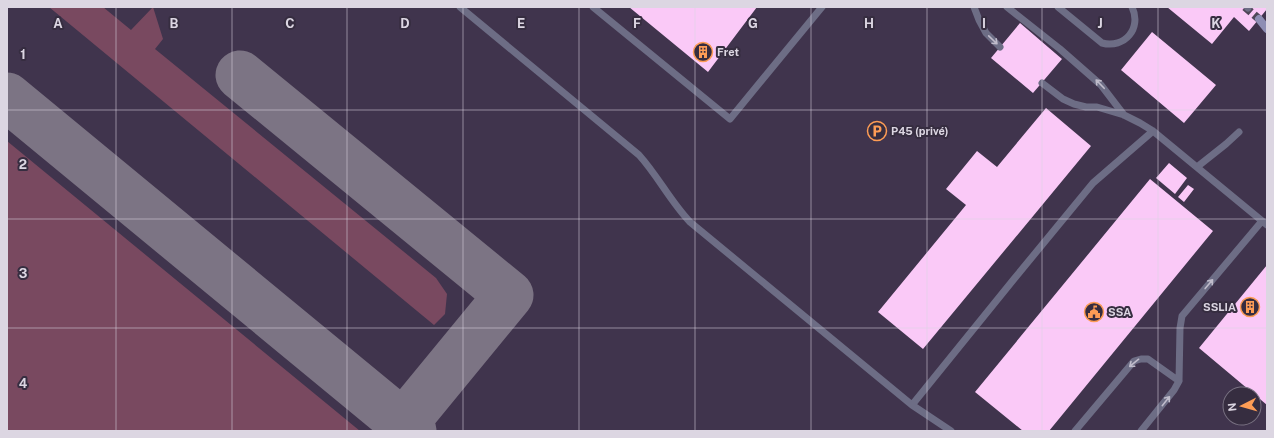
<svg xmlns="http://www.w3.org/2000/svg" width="1274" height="438" viewBox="0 0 1274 438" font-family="'Public Sans',sans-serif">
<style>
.built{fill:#40344d;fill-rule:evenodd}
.green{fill:#794960}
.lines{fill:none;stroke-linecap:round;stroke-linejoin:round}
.taxiway{stroke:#7c7484;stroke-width:49}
.building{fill:#fac9f7}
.secondary-tunnel{stroke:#4f4658;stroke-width:8;stroke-dasharray:8 4;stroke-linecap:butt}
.lane{stroke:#6d6d85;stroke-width:7}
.secondary{stroke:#8e8eb4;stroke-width:8}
.oneway{stroke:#c0bccb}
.grid{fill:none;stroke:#dcd6e2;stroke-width:1;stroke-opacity:0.55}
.labels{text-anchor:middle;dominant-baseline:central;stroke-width:4;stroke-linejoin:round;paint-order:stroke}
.poi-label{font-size:11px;font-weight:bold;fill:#dcd6e2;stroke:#362d40;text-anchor:start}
.grid-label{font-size:13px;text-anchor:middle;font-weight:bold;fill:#dcd6e2;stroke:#362d40;stroke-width:4;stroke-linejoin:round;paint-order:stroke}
</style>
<rect width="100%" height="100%" fill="#362d40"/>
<path class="built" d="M7 7H1267V431H7ZM1230 394H1254V418H1230Z"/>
<path class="green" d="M49 7H103L131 30 153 7 163 39 155 49 436 278 447 294 445 314 434 325Z
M7 141 360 431H7Z"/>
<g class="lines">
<path class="taxiway" d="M240 75 509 295 403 424
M7 97 412 431"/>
</g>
<path class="building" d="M629 7H757L708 72Z
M1167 7H1267V9L1249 31 1234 17 1212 44Z
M1020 23 1062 59 1033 93 991 58Z
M1152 32 1216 85 1184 123 1121 70Z
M1046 108 1091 146 923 349 878 312 966 205 946 189 977 151 997 167Z
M1169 163 1187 178 1175 194 1156 178Z
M1150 179 1213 231 1049 431H1023L975 392Z
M1188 185 1194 189 1184 202 1178 197Z
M1267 265V405L1199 348Z"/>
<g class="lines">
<path class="secondary-tunnel" d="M1245 7 1259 19"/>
<path class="lane" d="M460 7 639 155C658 176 670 201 690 222L912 405 951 431
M593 7 730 119 822 7
M974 7 979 20 986 33 1000 47
M1007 7 1060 49 1101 85 1124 115
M1058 7 1102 43C1125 49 1142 28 1132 7
M1247 7 1248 8
M1042 83 1063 99 1074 104 1086 107H1097L1124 115 1140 123 1153 131 1267 225
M1197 167 1226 144 1239 132
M912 405 1014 279 1093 183 1153 131
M1075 431 1134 361 1141 359H1148L1179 381
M1141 431 1174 390 1179 381 1180 328 1182 316 1262 221"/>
<path class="secondary" d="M1259 19 1267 29"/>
</g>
<defs><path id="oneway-shaft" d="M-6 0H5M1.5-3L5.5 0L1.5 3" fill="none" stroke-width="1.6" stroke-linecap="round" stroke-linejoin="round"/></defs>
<g class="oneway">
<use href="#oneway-shaft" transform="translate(993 40) rotate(44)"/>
<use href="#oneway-shaft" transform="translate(1100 84) rotate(-134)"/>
<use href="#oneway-shaft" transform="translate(1209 284) rotate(-50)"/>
<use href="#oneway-shaft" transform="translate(1134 363) rotate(141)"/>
<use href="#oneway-shaft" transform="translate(1166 401) rotate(-51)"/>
</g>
<path class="grid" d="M116 7V431M232 7V431M347 7V431M463 7V431M579 7V431M695 7V431M811 7V431M927 7V431M1042 7V431M1158 7V431M7 110H1267M7 219H1267M7 328H1267"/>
<defs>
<symbol id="building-ring" viewBox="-11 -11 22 22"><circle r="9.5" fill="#362d40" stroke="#fd9c55" stroke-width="1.5"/><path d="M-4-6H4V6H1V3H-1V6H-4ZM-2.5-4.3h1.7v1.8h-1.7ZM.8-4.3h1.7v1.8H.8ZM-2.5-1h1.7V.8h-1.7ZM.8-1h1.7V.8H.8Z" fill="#fd9c55"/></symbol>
<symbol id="parking-ring" viewBox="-11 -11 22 22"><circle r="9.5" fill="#362d40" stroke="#fd9c55" stroke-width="1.5"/><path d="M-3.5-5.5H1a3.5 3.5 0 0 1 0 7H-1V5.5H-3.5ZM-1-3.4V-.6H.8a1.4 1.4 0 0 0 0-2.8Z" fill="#fd9c55"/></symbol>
<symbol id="civic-ring" viewBox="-11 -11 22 22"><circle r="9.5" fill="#362d40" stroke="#fd9c55" stroke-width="1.5"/><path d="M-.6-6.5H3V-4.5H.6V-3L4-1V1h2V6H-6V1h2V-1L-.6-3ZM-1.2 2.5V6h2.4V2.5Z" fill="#fd9c55"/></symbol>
</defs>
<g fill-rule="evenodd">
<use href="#building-ring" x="692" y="41" width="22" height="22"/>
<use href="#parking-ring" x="866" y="120" width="22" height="22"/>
<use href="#building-ring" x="1239" y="296" width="22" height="22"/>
<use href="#civic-ring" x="1083" y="301" width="22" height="22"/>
</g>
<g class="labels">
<g class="poi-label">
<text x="717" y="52">Fret</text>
<text x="891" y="131">P45 (privé)</text>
<text x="1236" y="307" text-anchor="end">SSLIA</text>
<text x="1108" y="312">SSA</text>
</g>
</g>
<g class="grid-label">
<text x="58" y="28">A</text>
<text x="174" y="28">B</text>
<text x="290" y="28">C</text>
<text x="405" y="28">D</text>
<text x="521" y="28">E</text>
<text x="637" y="28">F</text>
<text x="753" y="28">G</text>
<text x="869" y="28">H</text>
<text x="984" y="28">I</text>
<text x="1100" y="28">J</text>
<text x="1216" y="28">K</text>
<text x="23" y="59">1</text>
<text x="23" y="169">2</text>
<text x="23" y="278">3</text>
<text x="23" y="388">4</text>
</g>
<rect width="1274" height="438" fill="none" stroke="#dcd6e2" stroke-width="16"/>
<g transform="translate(1242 406) rotate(264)"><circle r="19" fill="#362d40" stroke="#787181"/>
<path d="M0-3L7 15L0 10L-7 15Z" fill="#fd9c55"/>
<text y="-6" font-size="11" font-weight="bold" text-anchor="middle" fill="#dcd6e2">N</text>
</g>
</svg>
